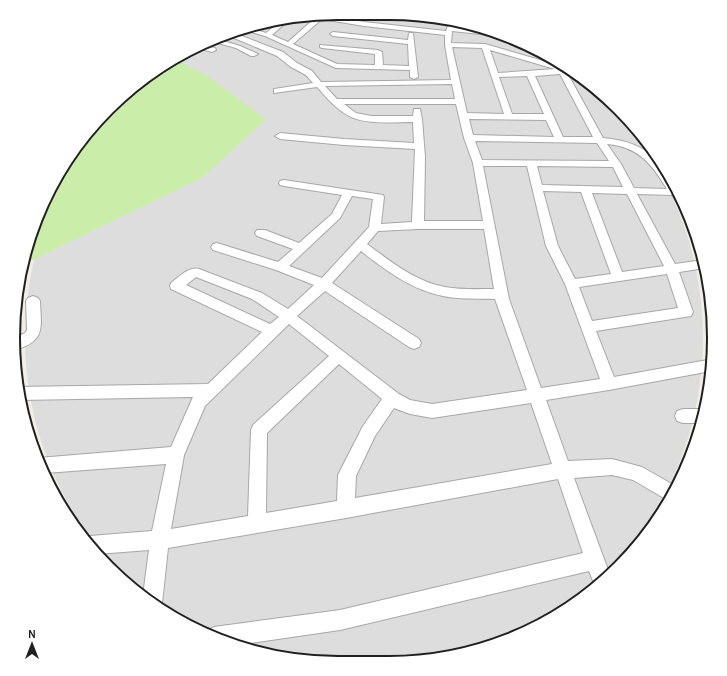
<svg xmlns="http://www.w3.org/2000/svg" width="727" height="676" viewBox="0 0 727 676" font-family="Karla,sans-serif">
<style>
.residential{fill:#dedddd}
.grass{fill:#caeea9}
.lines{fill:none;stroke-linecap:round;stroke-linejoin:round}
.minor-casing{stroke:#a7a7a7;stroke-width:2}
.minor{fill:#fff;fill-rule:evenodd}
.rim{fill:none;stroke:#202020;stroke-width:2}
</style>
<rect width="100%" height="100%" fill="#f1eee6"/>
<path class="residential" d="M25 338a339 339 0 1 1 678 0a339 339 0 1 1-678 0Z"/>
<path class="grass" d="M174 59 205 74 266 119 203 177 22 265 24 254 56 176 93 124 140 80Z"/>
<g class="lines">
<defs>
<path id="minor" d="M333 17 364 22 446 31 450 20 456 21 454 27 492 31 502 35 499 36 452 31 451 43 485 44 564 67 603 138C652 142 666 166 685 208L680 207 672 195 637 194 675 264 703 260 705 268 679 272 693 312 691 316 596 331 614 377 713 359 711 371 609 390 546 400 568 461 612 459 642 467 677 487 669 501 633 480 612 475 574 478 610 575 596 588 589 571 340 630 237 645 214 638 205 634 207 631 214 627 340 610 583 553 558 479 346 518 168 548 162 603 160 609 143 596 149 550 97 554 84 538 90 536 152 531 166 464 45 473 38 458 171 447 193 397 20 400 17 387 208 384 262 332 171 289 170 286 171 283C179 277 189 266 199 269L262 293 288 309 314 285 276 270 213 250 211 247 213 244 217 243 278 262 293 249 257 236 255 233 257 230H265L299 243 332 214 342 195 284 186 280 185 279 183 280 181 284 180 383 195 384 197 381 224 412 222 415 149 344 145 280 139 275 136 280 133 344 139 414 143 413 122C395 122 365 125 349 116 336 109 327 98 317 87L274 93V89L313 83 306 75 291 67 277 56 227 35 234 33 283 52 297 63 312 71 321 82 451 80 445 45V35L364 26 322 19 293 44 337 64 375 65V54L322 48 320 47V45L378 50 382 52 383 65 409 66 408 44 333 36 330 34 333 32 408 40 409 33H413L418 77 414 79 410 77V70L336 68 265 36 244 30 250 28 266 33 283 19H290L272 35 288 42 315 18ZM452 47 482 48 504 114 467 113ZM490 50 555 69 498 73ZM560 74 593 137H563L535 76ZM527 76 544 114H512L499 77ZM452 84 455 99H337L325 86ZM344 104H456L464 138 473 163 483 221H424L425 157 422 119 420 109H414L413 116H371L356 113ZM469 119 546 120 554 137 473 135ZM475 141 597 143 609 161 482 160ZM607 144C639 147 651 163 667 189L634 188 621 164ZM483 166H527L546 246 565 284 600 379 541 388 509 299ZM537 166 613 167 623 187 542 185ZM543 191 581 192 611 274 575 279 558 246ZM592 193 627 194 664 266 622 272ZM352 196 373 199 369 227 322 278 289 266 340 218ZM418 229H484L494 289C477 289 461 290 445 287 416 282 390 261 367 244L378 231ZM361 251C385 270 412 290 443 296 460 300 478 298 495 299L527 390 432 404 410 400 399 394 297 316 325 291 409 347 414 349 419 347 421 343 419 339 332 283ZM667 274 678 308 592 321 579 287ZM196 277 252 299 279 317 270 324 186 285ZM289 324 329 356 253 425 251 430 248 516 171 529 184 455 205 406ZM339 364 382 399 363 426 341 469 338 475 337 501 266 513 267 433ZM531 403 552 464 355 498 356 476 375 436 394 408 410 414 432 418Z
M217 39 240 46 258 54 254 56H251L236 48 210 41Z
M199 45 215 48 216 50 212 52 193 47Z
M33 296 38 298 40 301C41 328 46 341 15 350L14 338 25 333 27 330 26 301 28 298Z
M683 409H705L703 423H683L677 421 675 416 677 411Z"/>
</defs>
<use href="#minor" class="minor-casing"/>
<use href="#minor" class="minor"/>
</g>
<path d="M0 0H727V676H0ZM338 20H389A318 318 0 0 1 707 338V338A318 318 0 0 1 389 656H338A318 318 0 0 1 20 338V338A318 318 0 0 1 338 20Z" fill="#fff" fill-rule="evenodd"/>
<path class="rim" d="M338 20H389A318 318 0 0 1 707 338V338A318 318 0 0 1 389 656H338A318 318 0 0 1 20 338V338A318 318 0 0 1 338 20Z"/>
<g transform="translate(32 644)" stroke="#ffffff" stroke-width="3" paint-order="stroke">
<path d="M0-3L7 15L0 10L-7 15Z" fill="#202020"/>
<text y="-6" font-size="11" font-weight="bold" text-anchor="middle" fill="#202020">N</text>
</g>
</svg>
